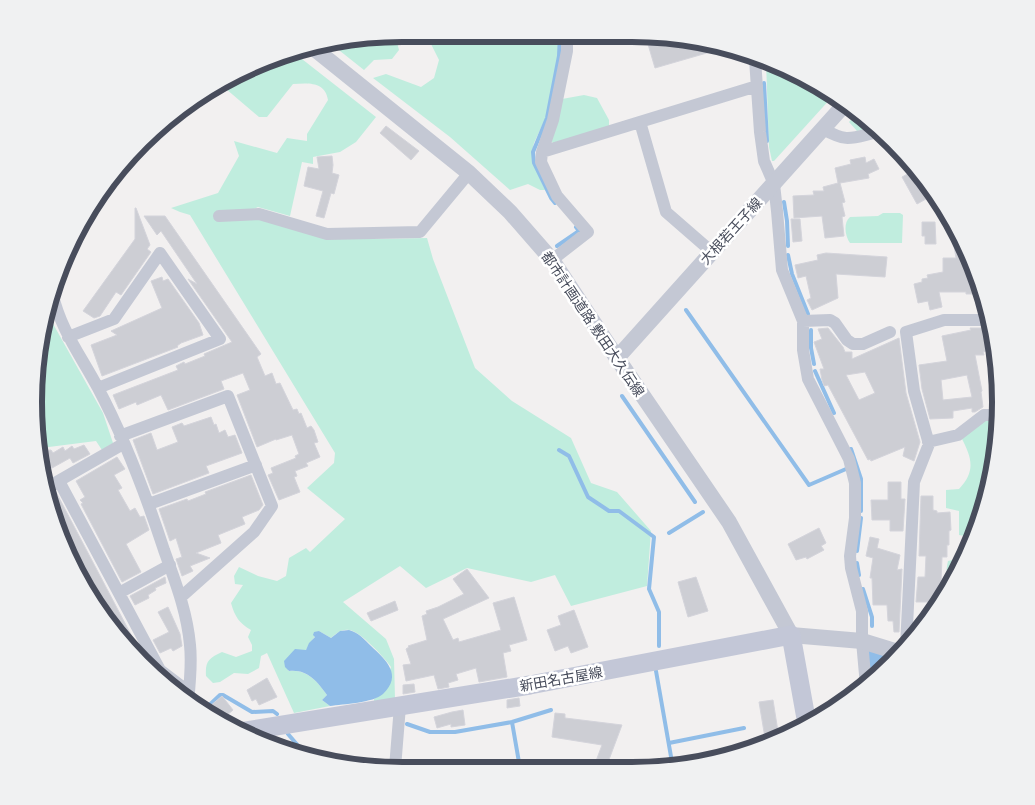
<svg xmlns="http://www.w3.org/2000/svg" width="1035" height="805" viewBox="0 0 1035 805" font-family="Montserrat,'Noto Sans JP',sans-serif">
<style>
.green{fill:#c0edde}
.water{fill:#90bde8}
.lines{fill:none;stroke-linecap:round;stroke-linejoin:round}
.stream{stroke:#90bde8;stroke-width:4}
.river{stroke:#90bde8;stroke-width:21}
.building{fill:#cdced4;stroke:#d4d4db;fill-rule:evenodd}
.minor{stroke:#c4c8d4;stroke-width:12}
.tertiary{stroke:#c4c8d4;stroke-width:16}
.secondary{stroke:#c3c7d7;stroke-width:19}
.labels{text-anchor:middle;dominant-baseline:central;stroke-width:5;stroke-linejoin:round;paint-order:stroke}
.street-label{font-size:14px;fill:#484d5c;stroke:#fff}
.rim{fill:none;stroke:#484d5c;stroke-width:6}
</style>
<rect width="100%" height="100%" fill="#f2f0f0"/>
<path class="green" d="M426 34H559L558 56 546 117 534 143 532 152 533 163 545 190H540L528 184 510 190 450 137 373 78 386 74 421 87 434 78 439 60Z
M395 35 399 50 392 59 374 60 364 70 330 43Z
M293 52 376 117 356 142 340 152 313 157V164L302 162 290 216 258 207 246 213 256 218 376 239 427 238 433 259 475 368 512 401 571 438 591 483 617 492 651 531 647 586 571 606 555 575 531 582 467 568 426 588 400 566 343 602 386 639 394 659 395 699 374 702V699L382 694 391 667C385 658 359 630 349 630 341 629 336 634 331 638L319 631 310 643 306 650H295L288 671C307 669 317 681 327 695L322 700 330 706 294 713 267 653 261 656 259 668 248 674 234 673 220 682 213 683 206 676C205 661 209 658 222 652L236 657 252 651V645L248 637 251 630C239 623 235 617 231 603L243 585 235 584 234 576 239 567 258 576 277 581 286 576 289 558 306 548 310 552 345 519 307 488 334 463 335 453 190 215 180 212 171 208 218 193 239 156 234 141 277 153 287 138 307 141V134L328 100C325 81 308 83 293 84L267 117H259L219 83Z
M766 61 832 97 774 161H772L769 147Z
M584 95 597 98 609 120V127L553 144 551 139 562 99Z
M858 112 873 127 857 131 849 122Z
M883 213H900L903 215 902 243H850C845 236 843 223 850 217L878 216Z
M48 302 52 322 103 413 113 443 102 450 96 441 41 448 34 403 46 307Z
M1000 418 994 475 975 538 959 535V511L946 508V490L959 489C976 471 972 458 961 437L984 419Z
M966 557 953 581C945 576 946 570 948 561Z"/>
<path class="water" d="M349 630C359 633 364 639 371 646 386 660 403 675 383 694 373 703 343 704 330 706L322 700 327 695C317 681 307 669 289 671L285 667 284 661 295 649 306 650 309 643 315 637 313 635 314 632 319 631 331 638 340 631Z"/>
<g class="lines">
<path class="stream" d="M764 83 767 141
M784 202 787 221 788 246
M555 203 551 198 534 163 533 152 547 118 559 56 560 34
M557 246 579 231 576 227
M788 255 792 274 808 314
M686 310 809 485 846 469
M811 330V348L814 364
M815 371 834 413
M622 396 695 502
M851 449 861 479V511
M559 450 569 456 588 497 609 511H619L654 537 649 589 659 612V646
M669 533 703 512
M857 551 861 518
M857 563 859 575
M863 589 872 617V626
M656 671 673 768
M202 712 220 695H223L252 712 273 711 277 714
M512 722 520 768
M407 724 430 732H455L512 722 551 710
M288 734 300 748 301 754
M669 743 744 728"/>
<path class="river" d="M874 658 875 678"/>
</g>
<path class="building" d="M645 34 656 35 724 48 655 68Z
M386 126 419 151 411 160 380 133Z
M332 156 333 165 332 173 339 175 334 194 331 193 324 218 316 216 323 191 304 186 308 167 319 169 317 157Z
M865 157 866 163 874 159 879 169 868 174 869 178 840 183 845 202 842 203 845 216 842 217 844 236 825 238 822 216 794 218 793 196 814 195 813 191H824L823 187 838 183 835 168 851 164 850 160Z
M911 172 912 174 915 172 935 194 917 204 902 177Z
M135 208H136L150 245 147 249 151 252 121 295 116 292 100 316 94 318 83 311 135 239Z
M144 216H165L261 354 257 357 265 376 272 373 276 384 280 383 293 410 297 409 299 414 301 413 307 428 311 426 314 430 318 442 314 443 320 457 306 463 308 466 295 471 297 476 294 477 300 492 279 500 268 475 273 473 271 468 296 458 295 456 299 454 292 435 276 440V439L257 447 237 395 250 390 243 373 221 381 224 389 168 410 161 395 137 405 136 402 119 409 113 395 178 370 176 366 184 362 185 364 205 356 204 354 232 342 188 279 197 284 161 231 157 235Z
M791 219H800L802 241 793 242Z
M922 222H935L936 244H925V236H922Z
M950 222H952L972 260V276H976V294H966V292H939L942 307 930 310 928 301 918 303 914 284 922 282V279L928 278 927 275 943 272V258H956Z
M826 253 887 257 885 277 836 274 838 298 812 310 807 300 811 298 806 276 798 278 795 265 818 260 817 255Z
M162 277 163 281 168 279 199 323 203 335 181 343 177 346 178 347 102 376 91 345 117 335 111 331 162 308 151 281Z
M828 328 843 347 845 352H852V359L899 338 906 393 920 442 914 461 903 456 905 447 871 461 870 459 868 460 828 385 824 386 822 380 820 369H824L814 342 822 339 818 329ZM865 372 875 393 859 400 846 375Z
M970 328H983L984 333H987V351L983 352 984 355H975L982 391 981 392 983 407 975 412H972V408L953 411V418L930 419 922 389 919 365 947 361 942 336 971 330ZM967 375 972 397 943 400 941 380Z
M211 417 214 425 216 424 219 433 225 430 228 437 235 435 242 453 206 466 209 473 153 494 133 440 151 433 157 450 178 442 172 427 182 423 184 426Z
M84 445 90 454 73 463 70 458 52 468 49 462 44 465 42 451 51 450 53 453 63 447 65 451 72 446 74 449Z
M117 457 125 469 114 475 122 488 118 490 130 511 135 508 140 517 144 516 149 530 126 544 141 572 122 582 81 504 83 503 80 500 85 497 76 481Z
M251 475 263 505 259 510 242 517 245 524 218 535 221 543 196 553 210 558 190 566 193 571 182 576 176 559 182 557 176 538 170 541 159 509 187 499 188 501 206 494 205 492Z
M888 482H901V499H905L903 531H890V520H872L871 500H888Z
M56 492 138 648 146 660 141 663 96 607 73 561 79 559 64 531 59 533 53 521V519L56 517 51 509 49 495Z
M921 496H933V510L937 511V513L950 512 951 530 949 531V545H947V557H942L941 583H948V591L942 602H916L918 577H925L926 556H919Z
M819 528 826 543 821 546 824 550 807 559 806 557 796 560 788 544Z
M870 537 879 539 877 548 900 555 897 570 902 569 899 632H894L893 621H888L887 605H873L872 578H870L873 558 866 556Z
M467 569 489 598 443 619 453 640 458 638 459 642 501 630 493 603 514 597 527 640 509 645 511 651 503 653 507 677 479 682 476 668 456 674 458 680 448 683 449 687 438 689 434 675 406 681 403 665 411 664 406 649 409 647 408 646 427 640 422 616 427 614 426 611 438 607 464 594 453 579Z
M165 577 166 583 155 588 156 590 148 595 149 598 135 605 130 596Z
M696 577 708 611 688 617 678 582Z
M395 601 398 610 371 621 367 613Z
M168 607 180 634 182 646 173 651 171 648 160 653 153 640 169 632 158 612Z
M574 610 588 647 571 653 568 646 555 651 547 630 561 625 558 616Z
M267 678 277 697 259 705 256 699 252 701 247 690Z
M414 684 415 692 403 694V685Z
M222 696 233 710 220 721 203 712Z
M519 698 520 706 507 708V700Z
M773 700 779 738 766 744 759 702Z
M463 710 465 725 451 727V724L437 728 434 717 452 712Z
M555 713 565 714V718L622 725 607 765 596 761 602 745 552 737Z"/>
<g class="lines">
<path class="minor" d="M748 53 755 59 760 132 764 161 774 184 777 211 782 270 803 321V350L808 379 849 459 855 483V518L850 556 851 568 862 611V641L866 686
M640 122 666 212 712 252
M823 129C848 143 851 138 878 132
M542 152 757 86
M219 216 259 214 327 234 420 232 469 173
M552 260 588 232 557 196 541 162 542 152 553 120 567 51V34
M52 292C61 331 80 354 98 388 125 439 146 495 164 550 175 581 187 611 190 645 192 663 190 683 188 702
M803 321 830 320 835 323 847 340 853 344H863L890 332
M68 337 114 319 160 253 220 339 98 388
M120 436 228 396 272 506 254 532 181 597
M928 442 958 435 984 415H1000
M59 481 160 670 189 692
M48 487 123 444
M149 504 256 465
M119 593 170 565
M906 647 914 482 929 444 914 391 906 332 944 320H981L988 312
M395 768 400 706"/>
<path class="tertiary" d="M311 46 469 173 510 212 552 260 617 358 729 522 791 635 862 641 901 653
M617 358 845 104"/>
<path class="secondary" d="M240 732 530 685 791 635 807 724"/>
</g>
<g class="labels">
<g class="street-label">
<text transform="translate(731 231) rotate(-48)">大根若王子線</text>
<text transform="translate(593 324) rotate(56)">都市計画道路 敷田大久伝線</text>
<text transform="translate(561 679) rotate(-10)">新田名古屋線</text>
</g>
</g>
<path d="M0 0H1035V805H0ZM402 42H632A360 360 0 0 1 992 402V402A360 360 0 0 1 632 762H402A360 360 0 0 1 42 402V402A360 360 0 0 1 402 42Z" fill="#f0f1f2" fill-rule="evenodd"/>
<path class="rim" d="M402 42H632A360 360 0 0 1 992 402V402A360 360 0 0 1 632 762H402A360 360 0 0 1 42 402V402A360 360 0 0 1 402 42Z"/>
</svg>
